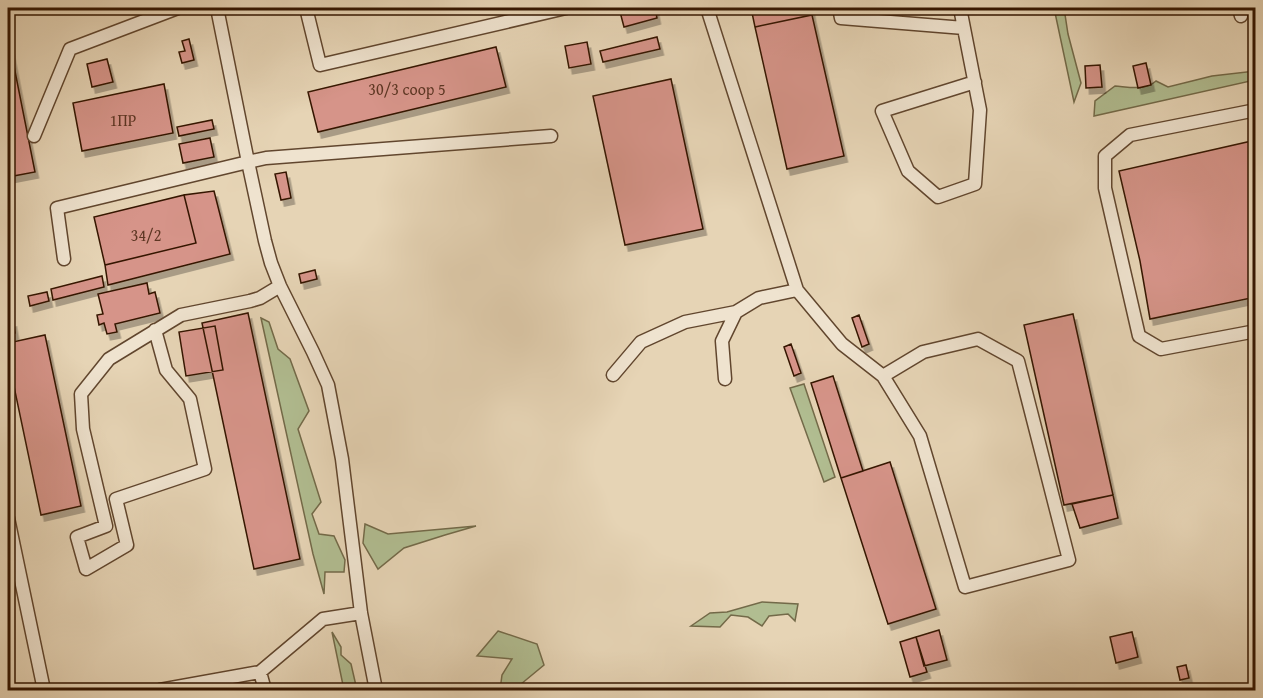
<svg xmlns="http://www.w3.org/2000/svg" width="1263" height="698" viewBox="0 0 1263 698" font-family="'Gentium Book Plus',serif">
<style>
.green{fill:#b1bd91;stroke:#736a49;stroke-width:1.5}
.building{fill:#d69489;stroke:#351601;stroke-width:1.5;filter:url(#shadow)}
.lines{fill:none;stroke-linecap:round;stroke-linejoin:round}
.service-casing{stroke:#61462e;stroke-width:15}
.service{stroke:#efe3cf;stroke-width:12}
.labels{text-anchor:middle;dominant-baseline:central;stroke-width:5;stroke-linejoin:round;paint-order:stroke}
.number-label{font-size:16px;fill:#5d3623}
</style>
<defs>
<filter id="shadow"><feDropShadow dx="3.5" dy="6" stdDeviation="0" flood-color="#0004"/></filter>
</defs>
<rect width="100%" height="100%" fill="#e6d4b5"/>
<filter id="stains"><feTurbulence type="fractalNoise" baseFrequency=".00333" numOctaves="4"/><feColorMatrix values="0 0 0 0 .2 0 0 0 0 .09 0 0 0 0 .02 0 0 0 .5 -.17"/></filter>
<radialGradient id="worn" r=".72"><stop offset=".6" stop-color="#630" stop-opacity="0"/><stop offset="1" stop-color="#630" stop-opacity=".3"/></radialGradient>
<path class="green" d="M1054 8H1064L1068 34 1081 83 1074 102Z
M1255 71V80L1094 116 1095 101 1115 86C1129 87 1145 91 1156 81L1168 87 1212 76Z
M261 318 269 322 278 349 290 359 309 411 298 429 321 502 312 514 319 534 334 536 345 560 344 572H325L324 594 313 554Z
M804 384 835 477 824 482 790 388Z
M365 524 388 534 476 526 445 535 404 548 378 569 363 543Z
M762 602 798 604 795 621 788 614 769 616 762 626 748 617 731 615 720 627 691 626 710 613 727 612Z
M498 631 537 644 544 665 515 689V690H500L502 675 512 659 477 656Z
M332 632 341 647V655L351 664 357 690H344Z"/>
<path class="building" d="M619 8H655L657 18 624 27Z
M751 8H811L812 15 755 27Z
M812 15 844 156 787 169 755 27Z
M8 36 35 172 8 177Z
M657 37 660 49 603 62 600 51Z
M189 39 194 60 182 63 179 52 185 51 182 41Z
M587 42 591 64 569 68 565 46Z
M496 47 506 87 318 132 308 92Z
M107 59 113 82 92 87 87 64Z
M1146 63 1151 85 1138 88 1133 66Z
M1100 65 1102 87 1086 88 1085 66Z
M671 79 703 229 625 245 593 96Z
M164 84 173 133 82 151 73 103Z
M212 120 214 129 179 136 177 127Z
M210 138 214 157 183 163 179 144Z
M1256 140V297L1150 319 1140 261 1119 171Z
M286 172 291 198 281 200 275 174Z
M214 191 230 254 108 285 105 265 196 243 184 195Z
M184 195 196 243 105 265 94 217Z
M315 270 317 279 301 283 299 274Z
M102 276 104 287 53 300 51 289Z
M147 283 149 294 155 292 160 313 115 324 117 332 107 334 104 323 99 325 97 315 103 314 98 294Z
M47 292 49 301 30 306 28 296Z
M248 313 300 559 254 569 202 323Z
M1073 314 1113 495 1064 505 1024 325Z
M859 315 869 344 862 347 852 318Z
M13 321 15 333 8 335V322Z
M215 326 223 370 186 376 179 332Z
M45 335 81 506 41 515 8 358V343Z
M791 344 801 373 794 376 784 347Z
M833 376 863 471 841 478 811 383Z
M890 462 936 609 888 624 841 478Z
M1113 495 1118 518 1080 528 1072 504Z
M939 630 947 660 924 666 916 637Z
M1132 632 1138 657 1116 663 1110 637Z
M916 637 927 672 910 677 900 642Z
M1186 665 1189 678 1180 680 1177 667Z"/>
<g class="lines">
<defs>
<path id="service" d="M217 8 248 162 265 241 271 263 280 286 313 352 328 385 342 459 361 613 376 690
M306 8 320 65 566 8
M707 8 797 290 842 344 883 376 920 436 965 587 1069 560 1018 361 978 339 923 352 883 376
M839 8 841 18 964 28
M960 8 980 110 975 184 938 197 908 171 882 111 975 82
M1239 8 1241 16
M1256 110 1130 135 1105 156V188L1139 336 1161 349 1256 331
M34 136 70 49 178 8
M248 162 266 158 551 136
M64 259 57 208 248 162
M155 330 166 370 190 399 205 469 116 499 127 545 86 569 77 537 106 526 83 429 81 394 109 359 181 315 250 301 260 298 280 286
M613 375 641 342 685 322 736 312 759 298 797 290
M725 379 722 341 736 312
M8 518 44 690
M260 672 265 690
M160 690 260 672 323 619 361 613"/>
</defs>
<use href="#service" class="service-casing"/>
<use href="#service" class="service"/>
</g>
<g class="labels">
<g class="number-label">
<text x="407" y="89">30/3 соор 5</text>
<text x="123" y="120">1ПР</text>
<text x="146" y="235">34/2</text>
</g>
</g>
<rect width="1263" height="698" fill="none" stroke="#e6d4b5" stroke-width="30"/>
<rect x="9" y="9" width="1245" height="680" fill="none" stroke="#351601" stroke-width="3"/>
<rect x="15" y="15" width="1233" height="668" fill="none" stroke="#351601" stroke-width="1.5"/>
<rect width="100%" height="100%" filter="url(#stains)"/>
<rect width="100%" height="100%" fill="url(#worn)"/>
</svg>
